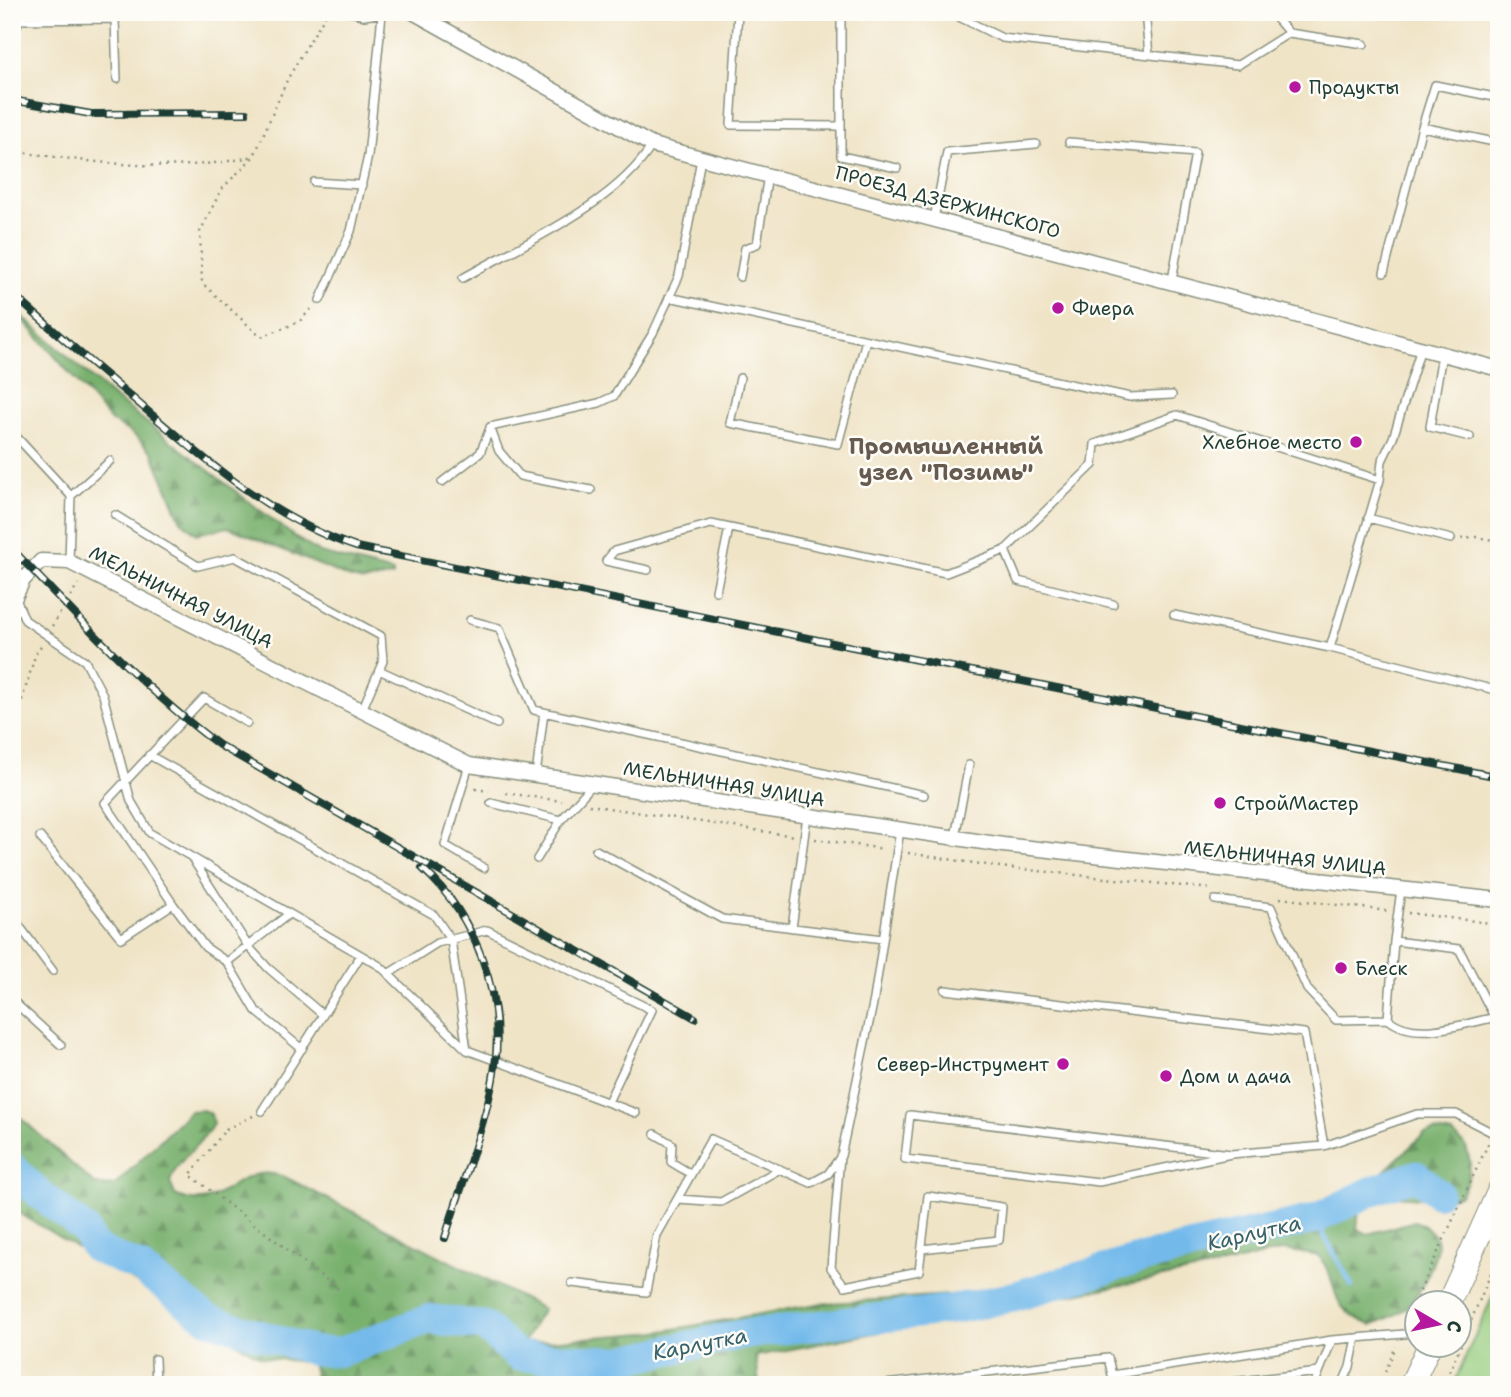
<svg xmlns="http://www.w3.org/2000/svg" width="1511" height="1397" viewBox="0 0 1511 1397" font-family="'Shantell Sans',sans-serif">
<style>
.forest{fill:url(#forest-firs);stroke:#4c7650;stroke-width:2}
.garden{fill:#96cc7e;stroke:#5a8459;stroke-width:2}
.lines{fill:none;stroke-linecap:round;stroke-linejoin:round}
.stream{stroke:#73baeb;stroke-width:5}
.river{stroke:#73baeb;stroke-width:30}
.service-casing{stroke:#88907e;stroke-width:10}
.minor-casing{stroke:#88907e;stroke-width:17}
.primary-casing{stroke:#88907e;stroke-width:25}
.path{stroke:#88907e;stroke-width:2.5;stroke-dasharray:2 5;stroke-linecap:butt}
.service{stroke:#fff;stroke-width:7}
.minor{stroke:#fff;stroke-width:14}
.primary{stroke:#fff;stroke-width:23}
.rail-casing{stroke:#1f3d34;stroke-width:8}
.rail{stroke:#fdfcf7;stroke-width:5;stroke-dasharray:16;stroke-linecap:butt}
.poi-dot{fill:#b5179e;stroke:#fdfcf7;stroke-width:2.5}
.labels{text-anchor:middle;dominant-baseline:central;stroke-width:5;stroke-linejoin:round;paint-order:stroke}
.poi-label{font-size:19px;fill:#1f3d34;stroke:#fdfcf7;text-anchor:start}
.street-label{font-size:19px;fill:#1f3d34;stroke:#fdfcf7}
.water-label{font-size:21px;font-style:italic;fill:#38626b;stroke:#fdfcf7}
.quarter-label{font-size:23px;font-weight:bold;fill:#675b50;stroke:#fdfcf7}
</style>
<defs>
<pattern id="forest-firs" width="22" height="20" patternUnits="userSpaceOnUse" patternTransform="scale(1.75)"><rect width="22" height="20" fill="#78b06d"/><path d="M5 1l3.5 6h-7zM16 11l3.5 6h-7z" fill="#62905a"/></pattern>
</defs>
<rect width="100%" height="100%" fill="#fdfcf7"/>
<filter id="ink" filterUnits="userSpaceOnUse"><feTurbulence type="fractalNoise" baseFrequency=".0143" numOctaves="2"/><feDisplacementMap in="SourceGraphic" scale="14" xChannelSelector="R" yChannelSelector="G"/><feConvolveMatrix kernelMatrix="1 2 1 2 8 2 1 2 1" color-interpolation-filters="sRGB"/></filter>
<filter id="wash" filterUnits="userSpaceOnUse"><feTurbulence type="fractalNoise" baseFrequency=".00686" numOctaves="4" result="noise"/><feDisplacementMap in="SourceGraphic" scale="28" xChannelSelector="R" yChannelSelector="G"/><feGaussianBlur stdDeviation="1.57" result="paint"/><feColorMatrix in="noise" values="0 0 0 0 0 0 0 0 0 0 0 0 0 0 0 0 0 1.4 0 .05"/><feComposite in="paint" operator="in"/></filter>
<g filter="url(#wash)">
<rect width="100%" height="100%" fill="#f0e4c7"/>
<path class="forest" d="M12 307 111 395 295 537 320 553 393 572V576L363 581 348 577 228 527 197 534 181 521 152 452 133 434 111 421Z
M12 1110 93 1183 104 1186 115 1185 190 1111 203 1110 211 1114 213 1124C201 1146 178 1157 170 1182L175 1195C225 1218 232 1159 285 1177L543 1309 523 1343 657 1332 817 1304 1008 1291 1139 1245 1311 1207 1364 1186 1380 1175 1424 1134 1435 1131 1453 1134 1466 1146 1470 1163 1468 1180 1461 1194 1447 1200 1395 1196 1359 1208 1357 1229 1368 1234 1415 1221C1424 1226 1432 1229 1436 1239 1441 1254 1418 1298 1406 1308 1396 1316 1384 1320 1371 1325 1323 1306 1344 1290 1319 1256L1285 1250 1215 1267 756 1356 759 1385H315L313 1363 261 1357 12 1209Z"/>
<path class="garden" d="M1499 1282V1385H1453Z"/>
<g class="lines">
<path class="stream" d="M1315 1219 1352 1286"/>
<path class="river" d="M12 1167 38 1193 84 1229 95 1248 140 1268 208 1319 314 1351 340 1352 429 1319 484 1326 518 1356 619 1361 739 1335 953 1309 1008 1298 1143 1258 1315 1219 1372 1191 1416 1175 1438 1193"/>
</g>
</g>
<g filter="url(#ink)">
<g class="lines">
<defs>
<path id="service" d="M351 12 364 16 392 12
M738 12 731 125 841 126
M841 12V156L897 168
M949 12 1002 38 1238 65 1289 33 1364 44
M1145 12 1149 55
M1271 12 1289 33
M1464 12 1499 15
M12 20 115 19 117 79
M12 47 18 22
M1422 127 1435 85 1499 98
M1069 142 1195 153 1172 280
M314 182 362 185
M934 219 947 152 1036 144
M1384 273 1422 127 1499 143
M740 277 745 248 757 244 768 175
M463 278C522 244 617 204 652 145
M669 297 1130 397 1172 395
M320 300 351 231 368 156 382 14
M1442 354 1430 427 1470 437
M740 378 730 423 838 444 866 340
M12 432 71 496 69 562
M1380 480 1330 648 1499 691
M442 482 480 453 490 428
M591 490 520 476 499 451 490 427 599 403 614 396 653 333 679 276 701 159
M71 496 110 461
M115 515 198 566 235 557 381 636 383 661 362 710
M1368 518 1451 539
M648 570 606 561 614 551 711 524 946 573 1005 550
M716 591 729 528
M15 597 25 620 85 661 103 695 131 801 150 833 380 966 467 1050 636 1113
M1113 604 1018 581 1005 550 1093 465 1095 444 1177 415 1380 480 1382 461 1393 438 1421 348
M1174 615 1330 648
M470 620 499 628 534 710 924 795
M379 670 497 724
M149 755 434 915 451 940 467 1050
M469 765 445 845 484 868
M536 775 544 712
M491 803 561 820 593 784
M40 837 121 938 173 904 105 803 204 698 247 723
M955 837 969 765
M596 850 722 919 883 939
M192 858 248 946 268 968 323 1015
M537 859 561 820
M1401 890 1394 941 1459 949 1499 1026
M1215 900 1271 907 1307 989 1336 1020 1388 1019
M173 904 205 947 227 962 289 914
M12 916 53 971
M792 928 807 816
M1394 941 1388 1019C1416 1042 1459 1024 1493 1018
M227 962 256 1011 302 1049
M388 974 437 943 487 930 652 1010 608 1102
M945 990 1304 1033 1324 1146
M12 1000 61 1045
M262 1111 361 955
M655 1134 672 1144 671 1162 691 1174
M1231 1154 910 1115 905 1159 1099 1182 1231 1154 1324 1146 1417 1114H1456L1499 1136
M840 1156 831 1268 845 1286 919 1271 928 1196 1002 1207 999 1240 922 1249
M678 1199 721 1202 780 1169
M572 1283 646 1292 657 1235 711 1139 811 1183 828 1174 841 1156 874 999 900 830
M155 1359 156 1385
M877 1385 1108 1358 1112 1375
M1113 1385 1112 1375 1332 1340 1416 1333
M1204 1385 1319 1372
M1314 1385 1332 1340
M1342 1385 1350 1367 1356 1338"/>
<path id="minor" d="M413 12 652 145 1499 369
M12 603 23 580 41 561 69 562 469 765 1003 845 1499 900"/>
<path id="primary" d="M1449 1302 1499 1191
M1411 1385 1430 1344"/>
</defs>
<use href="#service" class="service-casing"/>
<use href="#minor" class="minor-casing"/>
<use href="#primary" class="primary-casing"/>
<path class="path" d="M12 151C91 162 176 175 254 156
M311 309 299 322 261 337 202 283 200 232 221 190 254 156 288 78 327 12
M1499 465V467
M1461 538 1476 537 1499 541
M52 626 78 584
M12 734 35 656 42 644
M475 789 489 791
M506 793 562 801
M589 805 794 836
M815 839 884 849
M908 853 1000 867 1211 889
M1280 898 1388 911
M1408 913 1499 924
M253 1116 226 1129 190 1175 341 1291
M1405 1323 1489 1142
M1087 1385 1086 1381 1099 1378
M1380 1385 1396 1346
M1444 1385 1499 1254"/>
<use href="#service" class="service"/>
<use href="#minor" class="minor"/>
<use href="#primary" class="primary"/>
<defs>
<path id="rail" d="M12 100 91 114 246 113
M12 293C47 326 85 357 121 388 192 449 266 517 356 547L1499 777
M12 549C78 617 142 688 219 745L695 1018
M422 868C477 917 506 1000 494 1073 486 1125 460 1187 445 1238"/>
</defs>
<use href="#rail" class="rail-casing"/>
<use href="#rail" class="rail"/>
</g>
</g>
<g class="poi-dot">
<circle cx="1295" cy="87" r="7"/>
<circle cx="1058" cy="308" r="7"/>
<circle cx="1356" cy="442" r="7"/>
<circle cx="1220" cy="803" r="7"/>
<circle cx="1341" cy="968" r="7"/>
<circle cx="1063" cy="1064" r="7"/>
<circle cx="1166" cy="1076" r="7"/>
</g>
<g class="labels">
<g class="poi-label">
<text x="1309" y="87">Продукты</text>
<text x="1072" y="308">Фиера</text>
<text x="1342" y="442" text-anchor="end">Хлебное место</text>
<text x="1234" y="803">СтройМастер</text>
<text x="1355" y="968">Блеск</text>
<text x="1049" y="1064" text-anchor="end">Север-Инструмент</text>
<text x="1180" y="1076">Дом и дача</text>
</g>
<g class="street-label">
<text transform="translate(948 202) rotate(15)">ПРОЕЗД ДЗЕРЖИНСКОГО</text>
<text transform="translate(181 597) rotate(27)">МЕЛЬНИЧНАЯ УЛИЦА</text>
<text transform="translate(724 784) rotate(9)">МЕЛЬНИЧНАЯ УЛИЦА</text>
<text transform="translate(1285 858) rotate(6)">МЕЛЬНИЧНАЯ УЛИЦА</text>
</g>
<g class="water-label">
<text transform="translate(1254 1233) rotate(-13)">Карлутка</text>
<text transform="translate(700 1344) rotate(-11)">Карлутка</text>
</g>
<g class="quarter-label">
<text x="946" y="446">Промышленный<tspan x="946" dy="26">узел "Позимь"</tspan></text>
</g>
</g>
<rect width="1511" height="1397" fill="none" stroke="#fdfcf7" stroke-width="42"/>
<g transform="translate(1438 1324) rotate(99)"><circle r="33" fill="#fdfcf7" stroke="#a4b0a9" stroke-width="2"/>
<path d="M0-5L12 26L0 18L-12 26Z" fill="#b5179e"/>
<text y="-10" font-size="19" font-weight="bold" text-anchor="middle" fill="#1f3d34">С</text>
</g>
</svg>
